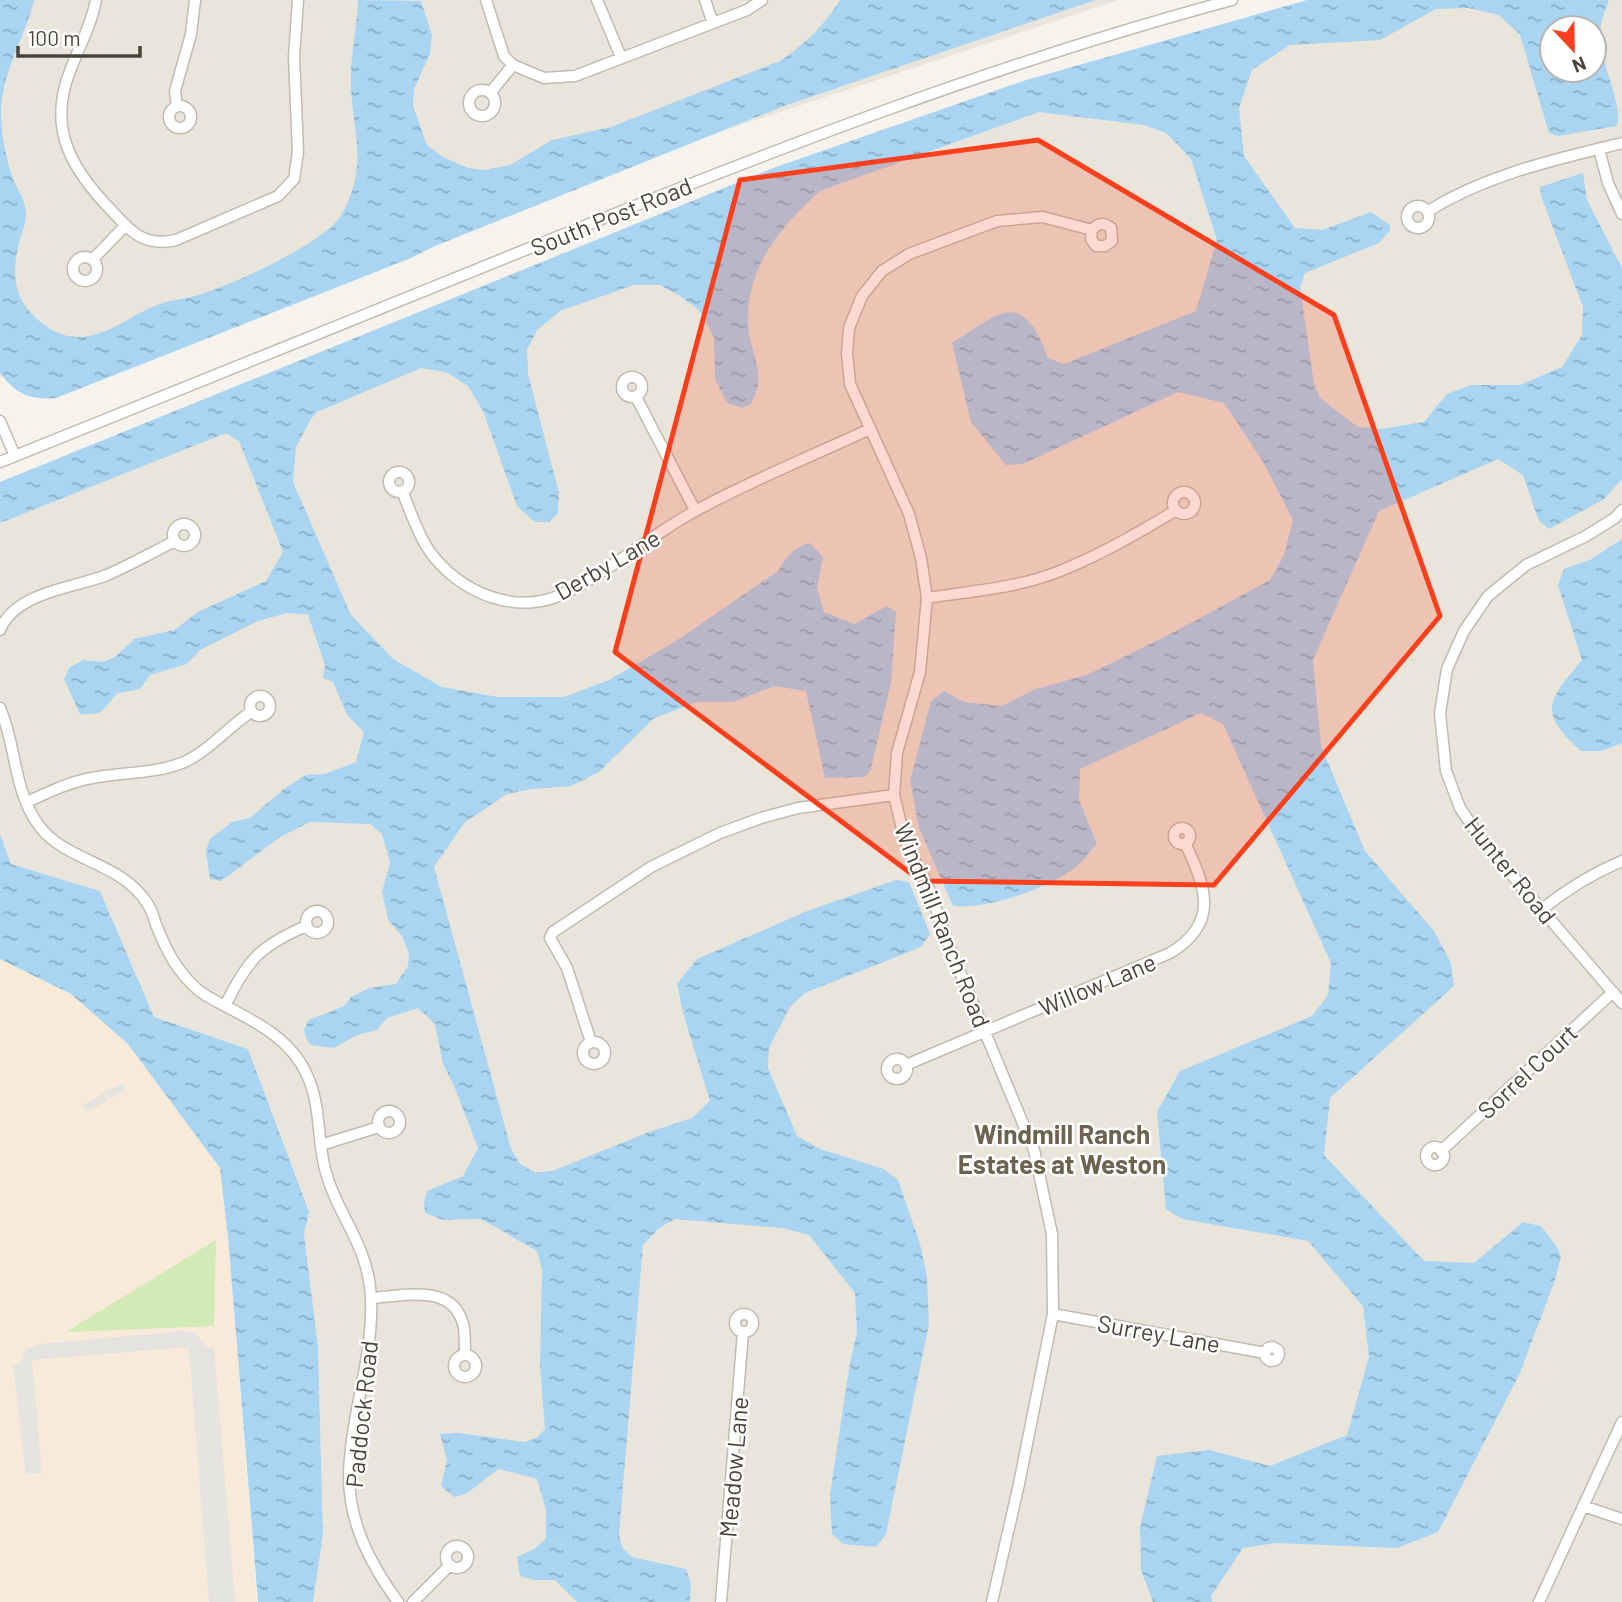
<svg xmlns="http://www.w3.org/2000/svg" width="1622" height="1602" viewBox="0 0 1622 1602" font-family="Barlow,sans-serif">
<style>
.residential{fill:#eae5da;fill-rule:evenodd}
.commercial{fill:#f7ead8}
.green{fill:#d2eab5}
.parking{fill:#e5e3e0}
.water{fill:url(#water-ripples);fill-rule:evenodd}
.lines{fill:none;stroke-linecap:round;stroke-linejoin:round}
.minor-casing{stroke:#c2bbae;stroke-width:13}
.minor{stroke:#fff;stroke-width:10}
.marked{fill:#fc3f1d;fill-opacity:0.2;stroke:#fc3f1d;stroke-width:5;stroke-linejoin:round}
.labels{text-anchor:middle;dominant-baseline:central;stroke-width:5;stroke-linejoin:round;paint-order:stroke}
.street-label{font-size:24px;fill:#4b4439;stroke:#fff}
.neighbourhood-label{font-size:26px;font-weight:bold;fill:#6e6250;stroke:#fff}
</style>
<defs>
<pattern id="water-ripples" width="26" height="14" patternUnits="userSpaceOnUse" patternTransform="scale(1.75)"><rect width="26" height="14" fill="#a9d4f2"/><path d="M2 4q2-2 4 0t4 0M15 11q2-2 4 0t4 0" fill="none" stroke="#8caec5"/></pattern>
</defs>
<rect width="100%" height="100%" fill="#f6f3ec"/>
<path class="residential" d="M0 0H1118L53 353 0 378Z
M1414 0H1622V1602H308L323 1534 318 1346 304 1234 309 1212 248 1049 154 1017 100 891 11 864 0 834V503L1012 100ZM1552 28H1594V70H1552Z"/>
<path class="commercial" d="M0 959 71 994 129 1044 207 1144 223 1175 257 1602H0Z"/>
<path class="green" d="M216 1240 214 1326 66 1332Z"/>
<path class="parking" d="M122 1083 126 1090 111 1098 107 1093 108 1100 87 1112 83 1105Z
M183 1331 195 1333 207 1347 214 1348 235 1602H209L189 1347 32 1360 42 1473 26 1475 13 1365 21 1363 26 1350 41 1344Z"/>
<path class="water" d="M0 0H34C25 39 0 74 1 116 2 137 6 159 13 179 18 190 25 200 26 213 26 222 23 231 20 239 13 266 11 292 31 313 43 326 60 337 77 337 109 337 131 314 160 304 173 299 187 299 201 294 234 284 314 247 336 222 341 217 346 207 349 199 366 159 352 126 351 85 350 56 357 28 358 0L421 1 432 35 430 54 414 89 413 106 427 145 443 157 468 168 485 170 510 165 552 140 611 127 780 61C805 44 824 26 840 0H1095L784 106 435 246 411 258 56 398C30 400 17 395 0 373Z
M1307 0H1609C1603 14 1597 33 1601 48 1605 71 1622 105 1617 126L1558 136 1549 133 1520 35 1499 15 1468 8 1436 9 1380 40 1290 45 1252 70 1239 108 1244 156 1295 228 1322 230 1371 212 1390 225V230L1379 243 1305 273 1300 287 1314 384 1320 398 1358 427 1381 429 1424 422 1447 394 1471 385H1520L1562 367 1582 335 1583 307 1541 196 1540 187 1583 173 1587 200 1622 268V479L1604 499 1549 529 1539 521 1523 475 1498 459 1379 511 1313 660 1321 746 1365 851 1434 931 1451 963 1454 986 1330 1098 1324 1155 1424 1261 1474 1263 1523 1222 1541 1226 1557 1247 1561 1256 1555 1280 1520 1373 1438 1532 1397 1548 1276 1543 1243 1548 1211 1596 1212 1602H1153L1141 1570 1140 1527 1157 1456 1209 1450 1270 1466 1347 1435 1369 1357 1363 1306 1308 1241 1182 1219 1166 1209 1157 1112 1180 1071 1312 1016 1328 995 1331 963 1223 724 1201 713 1080 769 1079 800 1097 844C1091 850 1086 858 1079 864 1055 887 985 910 953 906L919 828 910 781 931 701 944 691 964 702 1002 706 1033 690 1089 674 1176 631 1270 580 1284 555 1293 520 1262 460 1224 403 1178 392 1023 464 1006 465 971 422 952 343C1002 311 1022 288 1048 358L1064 364 1196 311 1217 240 1191 159 1166 133 1144 125 1039 112 820 191C780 228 746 266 748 325 749 344 760 364 758 383 758 390 753 398 751 404L742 408 727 403 715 379 714 337 699 310 680 296 660 285H634L560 311 537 330 527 350 528 374 559 493 558 513 549 522H535L517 506 483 411 468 386 446 372 421 368 317 412 311 419 296 447 293 482 351 615 393 659 442 687 498 697H564L609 680 676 641 778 571C787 556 793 548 810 543L823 557 817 588 824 612 854 624 887 606 896 612 891 682 871 769 865 777 825 778 806 691 774 686 733 702H696L653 719 599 772 571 786 532 789 507 794 464 823 434 867 511 1149 520 1164 536 1173 555 1170 649 1132 692 1118 710 1101 683 1013 677 984 697 959 807 911 896 880 909 882 930 934 921 947 805 993 790 1007 769 1048 768 1068 797 1136 820 1149 884 1169 898 1180 920 1244 927 1277 929 1324 886 1534 876 1547 843 1544 832 1534 830 1494 850 1363 857 1332 855 1293 809 1235 783 1228 675 1219 659 1228 643 1245 619 1534 622 1547 632 1557 686 1569 691 1584 690 1602H577L555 1580H533L520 1576 517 1557 536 1548 546 1538V1510L537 1479 499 1469C483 1479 472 1494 454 1497L441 1486 447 1460 440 1434 458 1433 524 1442 537 1438 545 1429 540 1366 542 1269 537 1251 481 1219 443 1220 425 1213 424 1202 427 1191 463 1176 478 1148 454 1086 443 1064 435 1024 418 1008 387 1018 377 1030 357 1035 334 1048 311 1045 306 1039 304 1029 309 1020 344 1006 351 997 369 988 396 984 408 966 409 954 402 936 388 920 382 892 390 863 382 834 370 824 310 822 280 837 221 881 210 879 206 850 210 839 232 822 250 818 284 789 306 775 325 774 356 762 364 732 347 715 333 682 323 678 325 665 308 615 287 613 258 621 200 650 187 664 150 675 140 689 118 693C101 709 107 716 80 714L64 679 69 668 83 660 104 662 115 657 134 639 174 630 198 612 266 581 283 552 239 441 226 433 0 523V482L776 167 1023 81ZM1552 28H1594V70H1552Z
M1622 539V743L1602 751H1581C1536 711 1549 700 1582 660L1558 585 1564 569 1590 560Z
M0 834 11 864 100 891 154 1017 248 1049 309 1212 304 1234 318 1346 323 1534 313 1602H258L228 1237 220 1168 128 1044 71 994 0 959Z"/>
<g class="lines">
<defs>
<path id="minor" d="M96 0C91 27 79 46 70 71 47 129 72 170 112 211 132 233 145 247 176 240L278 196 294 179 298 152 294 57 298 0
M486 0 504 56 513 65 544 78 575 76 747 10 762 0
M597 0 621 57
M705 0 713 23
M469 103a13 13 0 1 1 26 0a13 13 0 1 1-26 0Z
M490 93 513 65
M177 106 175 91 191 34 195 0
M169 117a11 11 0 1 1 22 0a11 11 0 1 1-22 0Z
M1599 149 1608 183 1622 214
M1407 217a11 11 0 1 1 22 0a11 11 0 1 1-22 0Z
M1428 211C1488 174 1554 160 1622 143
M73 269a12 12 0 1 1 24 0a12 12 0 1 1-24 0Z
M93 259 126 225
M622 387a10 10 0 1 1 20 0a10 10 0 1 1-20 0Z
M636 397 695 510
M0 421 15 456
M0 462C184 389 368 313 552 239 776 149 1000 62 1232 0
M389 482a10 10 0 1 1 20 0a10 10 0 1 1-20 0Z
M402 491C410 510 417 532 428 549 458 593 518 618 567 592 613 569 652 534 697 510 752 480 812 456 870 429
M1173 503a11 11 0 1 1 22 0a11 11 0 1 1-22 0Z
M1622 510 1615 518 1586 536 1526 565 1488 596 1464 631 1447 669 1440 713 1446 771 1460 808 1481 839 1622 1003
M173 535a11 11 0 1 1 22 0a11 11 0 1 1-22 0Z
M927 598C970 591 1019 588 1060 571 1100 555 1139 533 1176 510
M0 630C15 592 74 588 107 575 130 565 153 552 175 541
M250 706a10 10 0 1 1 20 0a10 10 0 1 1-20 0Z
M0 708C17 747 13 792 40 827 67 862 121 862 147 903 152 910 154 919 157 927 167 952 177 971 197 989 206 997 218 1002 229 1008 260 1024 292 1041 307 1075 321 1105 317 1138 325 1169 337 1216 368 1243 371 1297 374 1357 350 1416 349 1476 349 1524 371 1565 398 1602
M27 802C49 792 69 782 92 778 122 772 153 774 182 763 207 753 228 727 251 712
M1174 836a8 8 0 1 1 16 0a8 8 0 1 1-16 0Z
M1542 909C1566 890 1593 873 1622 861
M306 922a11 11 0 1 1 22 0a11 11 0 1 1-22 0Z
M225 1006C247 960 260 946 306 926
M583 1053a11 11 0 1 1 22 0a11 11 0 1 1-22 0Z
M591 1042 567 968 550 938 553 932 651 867 720 833 761 818 798 808 894 795
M887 1069a10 10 0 1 1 20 0a10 10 0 1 1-20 0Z
M906 1065 1170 953C1220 923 1206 887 1185 843
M378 1122a11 11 0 1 1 22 0a11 11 0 1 1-22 0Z
M321 1145 379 1127
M1426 1156a9 9 0 1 1 18 0a9 9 0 1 1-18 0Z
M1441 1151 1613 992
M371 1298C405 1296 455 1282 464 1328 465 1336 465 1346 465 1355
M1053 1314 1265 1353 1268 1348 1273 1347 1278 1350 1279 1355 1276 1360 1270 1361 1266 1358 1265 1353
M735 1323a9 9 0 1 1 18 0a9 9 0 1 1-18 0Z
M454 1366a11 11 0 1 1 22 0a11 11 0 1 1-22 0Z
M1583 1506 1622 1519
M446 1557a11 11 0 1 1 22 0a11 11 0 1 1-22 0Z
M413 1602 450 1565
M721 1602 743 1332
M992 1602 1019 1484 1053 1314 1052 1234 1034 1150 950 948 929 889 905 841 894 795 897 753 920 672 927 598 921 558 909 514 850 384 847 353 849 328 862 296 882 271 909 254 997 221 1043 217 1092 230C1097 223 1104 222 1111 228L1112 241 1105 246H1096L1091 239 1092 230
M1539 1602 1622 1422"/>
</defs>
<use href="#minor" class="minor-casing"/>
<use href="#minor" class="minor"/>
</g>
<path class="marked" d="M1038 140 1334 315 1440 616 1214 885 921 881 615 652 740 180Z"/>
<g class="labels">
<g class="street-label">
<text transform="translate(611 216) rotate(-22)">South Post Road</text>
<text transform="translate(607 564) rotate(-30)">Derby Lane</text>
<text transform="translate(1511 870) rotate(51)">Hunter Road</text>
<text transform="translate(943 925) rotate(68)">Windmill Ranch Road</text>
<text transform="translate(1097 984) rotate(-23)">Willow Lane</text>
<text transform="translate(1527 1071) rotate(-43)">Sorrel Court</text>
<text transform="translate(1159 1333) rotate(10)">Surrey Lane</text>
<text transform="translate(361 1414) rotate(-84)">Paddock Road</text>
<text transform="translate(733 1467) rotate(-85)">Meadow Lane</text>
</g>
<g class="neighbourhood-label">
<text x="1062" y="1133">Windmill Ranch<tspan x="1062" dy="30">Estates at Weston</tspan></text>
</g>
</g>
<g transform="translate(1573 49) rotate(158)"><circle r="33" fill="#ffffff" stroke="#b7b4b0" stroke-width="2"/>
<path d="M0-5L12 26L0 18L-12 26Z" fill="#fc3f1d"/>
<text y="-10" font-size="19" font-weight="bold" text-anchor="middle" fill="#4b4439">N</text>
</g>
<path d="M18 46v10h122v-10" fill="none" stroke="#4b4439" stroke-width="3.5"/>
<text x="28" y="46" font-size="21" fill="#4b4439" stroke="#ffffff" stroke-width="5" paint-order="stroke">100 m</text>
</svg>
